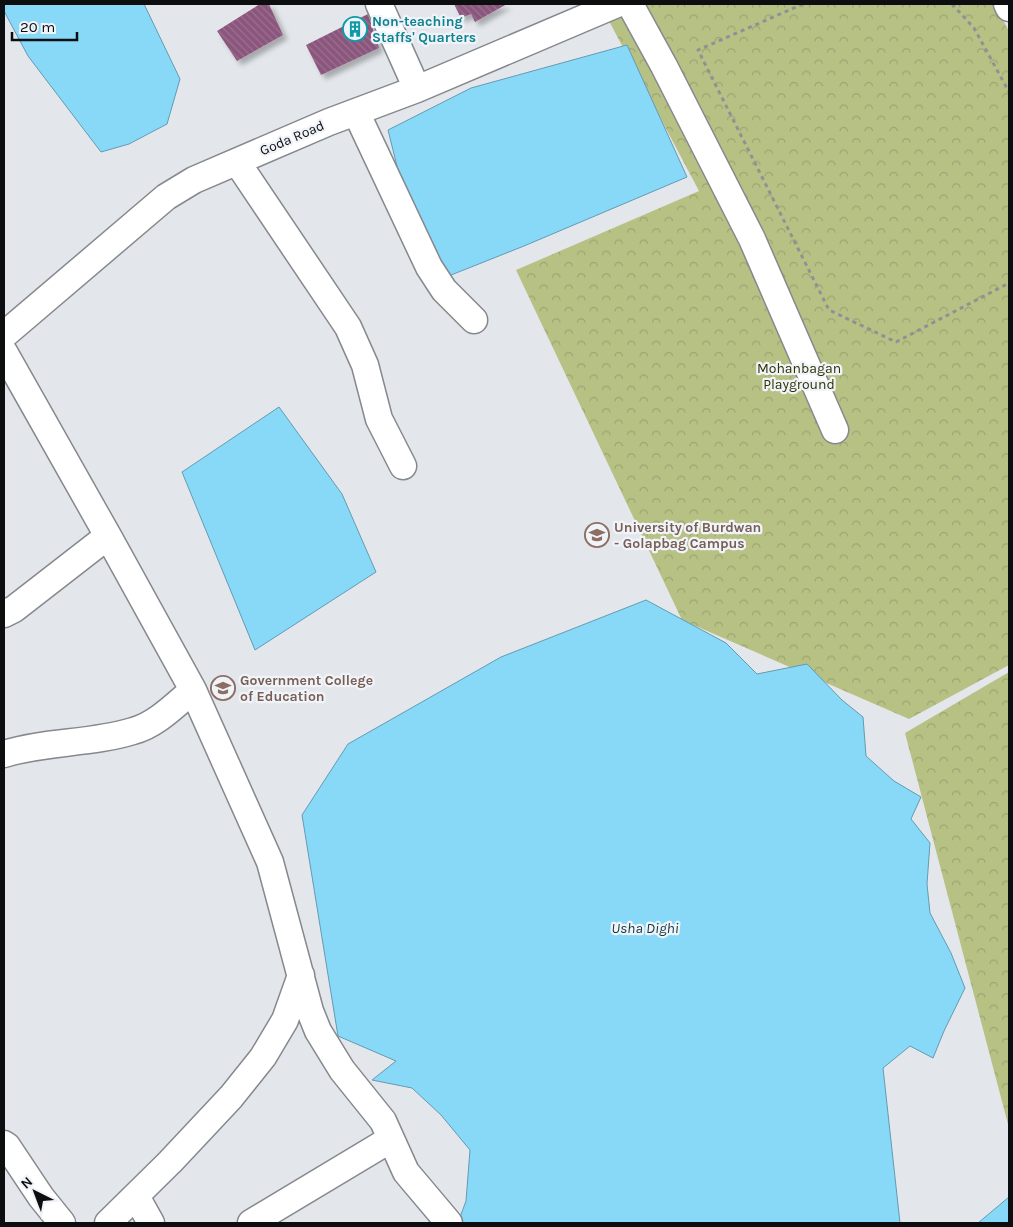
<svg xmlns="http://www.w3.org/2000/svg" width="1013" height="1227" viewBox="0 0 1013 1227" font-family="Karla,sans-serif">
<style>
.park{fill:url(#park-crowns)}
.water{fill:#88d8f8;stroke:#639bb2}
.building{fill:url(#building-back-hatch);filter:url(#shadow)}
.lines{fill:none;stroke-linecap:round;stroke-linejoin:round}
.minor-casing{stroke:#85898d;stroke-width:29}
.path{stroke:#8f9295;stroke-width:3;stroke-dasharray:4 4;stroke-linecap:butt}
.minor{stroke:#fff;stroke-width:26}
.labels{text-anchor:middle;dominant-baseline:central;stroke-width:4.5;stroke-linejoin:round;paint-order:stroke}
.culture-label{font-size:14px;font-weight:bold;fill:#0d838f;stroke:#f0f4f9;text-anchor:start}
.street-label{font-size:14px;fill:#0d0e10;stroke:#f0f4f9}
.park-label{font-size:14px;fill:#2d3200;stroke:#f0f4f9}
.education-label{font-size:14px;font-weight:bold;fill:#785e54;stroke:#f0f4f9;text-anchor:start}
.water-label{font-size:15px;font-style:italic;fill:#113644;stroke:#f0f4f9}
</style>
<defs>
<pattern id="park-crowns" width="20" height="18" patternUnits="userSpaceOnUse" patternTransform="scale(1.25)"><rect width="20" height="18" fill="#b7c184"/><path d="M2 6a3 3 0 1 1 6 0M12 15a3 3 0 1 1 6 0" fill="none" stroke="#9ca571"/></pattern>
<pattern id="building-back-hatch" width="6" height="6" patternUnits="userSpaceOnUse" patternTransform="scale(1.25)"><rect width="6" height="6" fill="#8c557d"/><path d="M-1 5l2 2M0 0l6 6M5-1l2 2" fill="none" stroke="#99728e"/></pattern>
<filter id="shadow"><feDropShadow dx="4.5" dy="4.5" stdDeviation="2.5" flood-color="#0004"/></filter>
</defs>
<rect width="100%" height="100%" fill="#e3e7eb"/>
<path class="park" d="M647 4H994L1009 31V665L909 719 682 620 516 270 699 191 609 21Z
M1009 672V1128L905 733Z"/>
<path class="water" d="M4 4H144L180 79 167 124 129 144 101 152 28 56 4 11Z
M627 45 687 177 524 246 441 279 402 186 388 130 471 88Z
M279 407 342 494 376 572 255 650 182 472Z
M646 600 726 643 757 674 807 664 842 700 863 717 866 756 894 781 921 797 911 819 930 843 927 884 930 913 951 953 965 988 944 1031 933 1058 910 1046 883 1068 900 1223H461L459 1220 466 1201 470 1150 441 1115 412 1088 372 1080 396 1061 338 1036 302 815 348 744 501 657Z
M1009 1197V1223H978Z"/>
<path class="building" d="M260 4H269L283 35 237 61 217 31Z
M454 4H507L475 22 471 14 461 18Z
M368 14 379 48 321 75 306 45Z"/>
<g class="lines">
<defs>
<path id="minor" d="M379 4 417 89
M630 4 664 66 752 239 835 430
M1007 4 1009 8
M356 112 429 267 444 290 474 320
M237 162 348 327 365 365 379 419 403 466
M4 335 166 197 194 180 329 122 417 89 617 4
M4 352 108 536 193 690 270 862 310 1011 318 1031 342 1070 383 1121 406 1172 449 1223
M4 614 14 609 108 536
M4 754C45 741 91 744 133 731 156 725 175 705 193 690
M4 1144 7 1146 41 1197 62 1223
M136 1196 151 1223
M108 1223 170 1162 231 1097 263 1057 285 1020 301 975
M251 1223 391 1139"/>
</defs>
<use href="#minor" class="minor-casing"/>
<path class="path" d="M803 4 698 50 829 310 896 342 1009 283
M952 4 974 28 1009 92"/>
<use href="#minor" class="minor"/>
</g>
<defs>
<symbol id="building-ring" viewBox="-11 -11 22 22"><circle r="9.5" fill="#f0f4f9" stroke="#0f9aa8" stroke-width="1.5"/><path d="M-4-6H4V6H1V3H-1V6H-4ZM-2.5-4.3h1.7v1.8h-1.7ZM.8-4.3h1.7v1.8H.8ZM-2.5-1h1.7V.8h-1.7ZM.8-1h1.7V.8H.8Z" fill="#0f9aa8"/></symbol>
<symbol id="university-ring" viewBox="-11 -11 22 22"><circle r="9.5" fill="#f0f4f9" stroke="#8d6e63" stroke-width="1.5"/><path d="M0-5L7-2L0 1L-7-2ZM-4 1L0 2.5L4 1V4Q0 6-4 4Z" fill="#8d6e63"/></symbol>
</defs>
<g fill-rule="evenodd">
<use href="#building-ring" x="341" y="15" width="28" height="28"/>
<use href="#university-ring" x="583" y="521" width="28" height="28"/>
<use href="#university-ring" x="209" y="674" width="28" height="28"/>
</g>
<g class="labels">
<g class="culture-label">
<text x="372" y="21">Non-teaching<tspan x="372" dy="16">Staffs' Quarters</tspan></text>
</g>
<g class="street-label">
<text transform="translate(292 138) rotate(-23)">Goda Road</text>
</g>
<g class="park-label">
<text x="799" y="368">Mohanbagan<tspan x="799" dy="16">Playground</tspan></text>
</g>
<g class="education-label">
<text x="614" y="527">University of Burdwan<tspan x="614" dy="16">- Golapbag Campus</tspan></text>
<text x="240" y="680">Government College<tspan x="240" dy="16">of Education</tspan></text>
</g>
<g class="water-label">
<text x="645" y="928">Usha Dighi</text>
</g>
</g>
<rect width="1013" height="1227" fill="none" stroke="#0d0e10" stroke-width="10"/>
<g transform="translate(35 1192) rotate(318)" stroke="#f0f4f9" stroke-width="4" paint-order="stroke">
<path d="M0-4L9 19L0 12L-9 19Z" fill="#0d0e10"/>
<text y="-8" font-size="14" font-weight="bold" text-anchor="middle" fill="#0d0e10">N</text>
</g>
<path d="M12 32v8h65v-8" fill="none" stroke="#0d0e10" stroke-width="2.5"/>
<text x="20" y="32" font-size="15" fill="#0d0e10" stroke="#f0f4f9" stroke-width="4" paint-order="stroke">20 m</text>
</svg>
